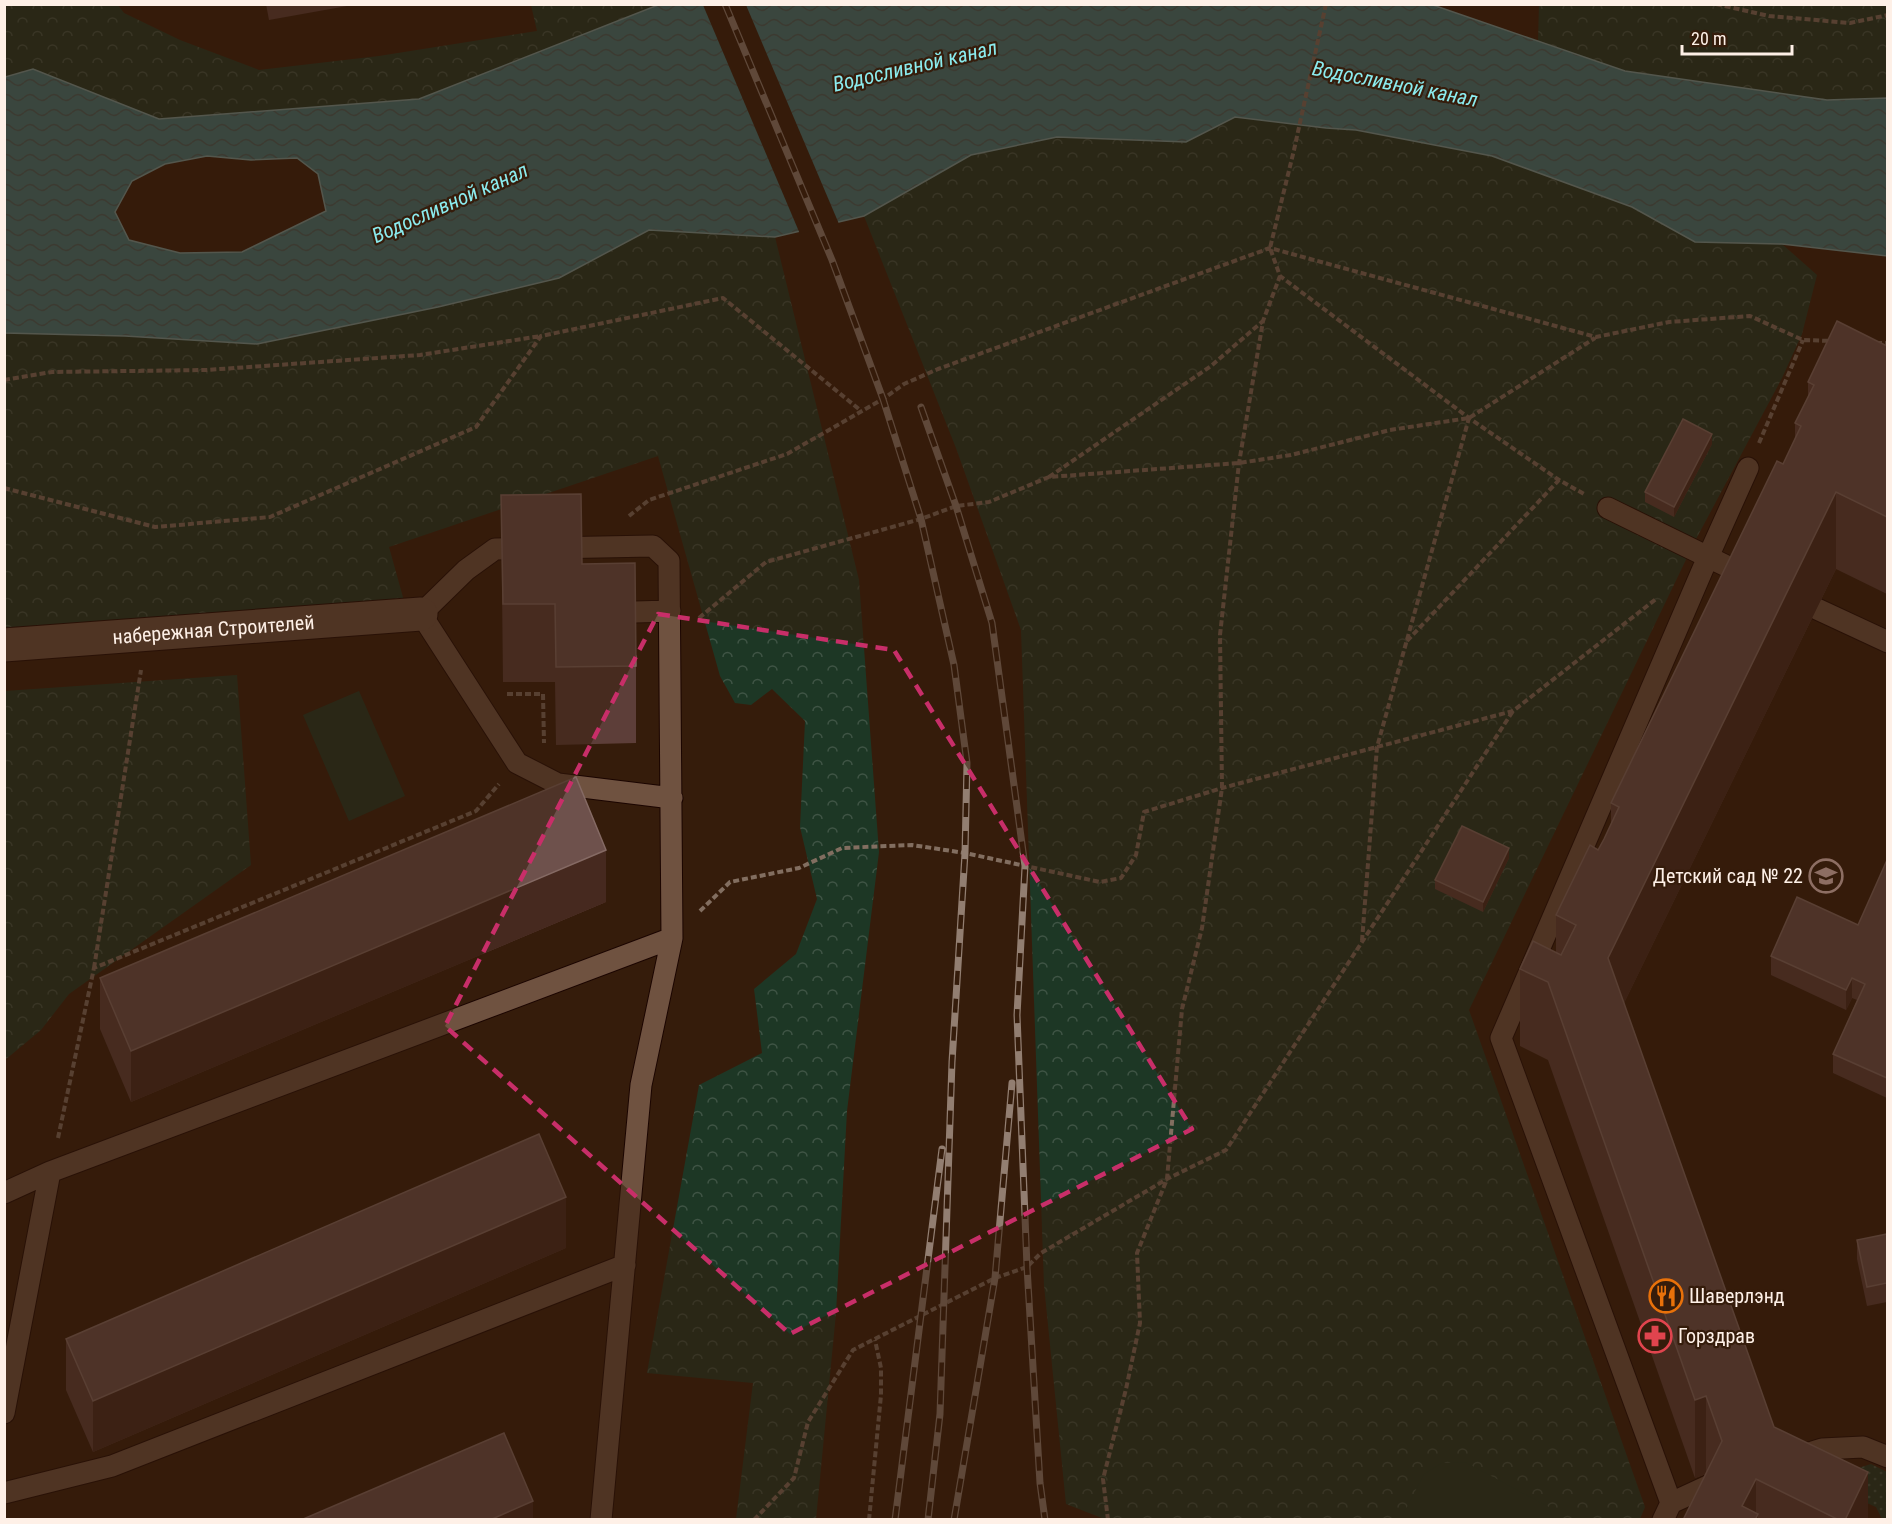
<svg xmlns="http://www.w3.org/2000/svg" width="1892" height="1524" viewBox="0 0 1892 1524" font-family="'Roboto Condensed',sans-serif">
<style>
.grass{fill:url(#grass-dots)}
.forest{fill:url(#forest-crowns)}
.pitch{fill:#1d3725}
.water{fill:url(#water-waves);stroke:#799d9c;stroke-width:1.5;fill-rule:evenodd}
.pier{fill:#351c0b}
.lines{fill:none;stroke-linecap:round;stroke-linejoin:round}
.lane-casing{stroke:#1b0500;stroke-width:23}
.street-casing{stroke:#1b0500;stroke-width:35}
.path{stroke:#826e60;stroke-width:4;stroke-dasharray:6 3;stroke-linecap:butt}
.lane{stroke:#6f5240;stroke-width:21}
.street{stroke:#6f5240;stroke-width:33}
.rail-casing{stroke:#927e71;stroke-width:7}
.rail{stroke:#351c0b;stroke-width:4.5;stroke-dasharray:14;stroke-linecap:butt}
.wall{fill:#5d3e39}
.shaded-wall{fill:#46291f}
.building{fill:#6e514c;stroke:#856a64;stroke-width:1.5}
.marked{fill:none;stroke:#c82e69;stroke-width:4.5;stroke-dasharray:12 8;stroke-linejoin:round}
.labels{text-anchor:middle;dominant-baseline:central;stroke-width:4.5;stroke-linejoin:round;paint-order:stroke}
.street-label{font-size:20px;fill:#fef0e7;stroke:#351c0b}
.poi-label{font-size:20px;fill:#fef0e7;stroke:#351c0b;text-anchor:start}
.water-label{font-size:21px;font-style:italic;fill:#8bebee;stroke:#351c0b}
</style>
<defs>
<pattern id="grass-dots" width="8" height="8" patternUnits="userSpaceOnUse" patternTransform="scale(1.5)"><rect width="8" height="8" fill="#1d3725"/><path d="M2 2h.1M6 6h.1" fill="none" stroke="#3f5445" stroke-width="1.8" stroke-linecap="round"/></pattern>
<pattern id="forest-crowns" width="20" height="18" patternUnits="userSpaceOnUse" patternTransform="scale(1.5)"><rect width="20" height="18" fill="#1d3725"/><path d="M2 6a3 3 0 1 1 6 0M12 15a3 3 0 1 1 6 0" fill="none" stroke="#3f5445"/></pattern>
<pattern id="water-waves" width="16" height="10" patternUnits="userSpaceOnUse" patternTransform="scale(1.5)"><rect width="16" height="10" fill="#407a7c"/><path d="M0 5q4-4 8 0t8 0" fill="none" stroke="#466160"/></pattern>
</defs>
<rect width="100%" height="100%" fill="#351c0b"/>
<path class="grass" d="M1871 1464 1887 1472V1519H1882L1876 1507 1817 1481Z"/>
<path class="forest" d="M4 5H118L124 13 180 40 259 70 379 56 537 31 531 5H658L419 99 159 119 33 69 5 77Z
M1539 5H1887V98L1827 100 1625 71 1538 42Z
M1235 117 1326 128 1356 130 1492 156 1632 207 1695 242 1782 244 1817 275 1802 334 1782 378 1695 541 1469 1010 1645 1507 1640 1519 1107 1520 1066 1504 1044 1285 1021 630 956 448 864 216 971 155 1057 137 1186 142Z
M649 230 775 237 859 580 879 852 847 1111 836 1313 816 1519H736L753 1383 647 1373 699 1085 762 1053 754 989 796 954 817 899 800 827 805 721 772 689 751 705 735 703 720 676 658 456 389 547 404 601 5 630V333L125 336 559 278Z
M237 675 251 865 69 994 41 1030 5 1060V691Z"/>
<path class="pitch" d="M359 691 405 796 349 821 303 715Z
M1465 1462 1549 1507 1553 1519H1401L1424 1474 1442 1463Z"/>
<path class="water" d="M1430 4 1625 71 1827 100 1887 98V256L1782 244 1695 242 1632 207 1492 156 1356 130 1326 128 1235 117 1186 142 1057 137 971 155 864 216 775 237 649 230 559 278 438 307 257 344 125 336 5 333V77L33 69 159 119 419 99 658 5ZM207 156 251 160 297 158 318 174 326 211 242 252 180 253 129 240 115 212 132 181 165 164Z"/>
<path class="pier" d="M703 5H746L839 224 800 234Z"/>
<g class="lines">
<defs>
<path id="lane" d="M1608 508 1751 578
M1817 609 1888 642
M635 612 670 611
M4 1193 50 1172 672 938
M4 1413 50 1172
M1793 1458 1822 1449 1863 1447 1888 1457
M1710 1485 1671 1503 1501 1038 1708 557 1748 468
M4 1493 112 1466 625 1265
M601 1520 641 1085 672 938 669 561 653 546 495 549 466 570 421 614 517 763 558 784 672 798
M1663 1520 1671 1503"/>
<g id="street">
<path id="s1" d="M4 645 421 614"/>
</g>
</defs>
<use href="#lane" class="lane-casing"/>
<use href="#street" class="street-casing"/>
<path class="path" d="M1326 4 1294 150 1270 248 1280 276 1469 418 1559 480 1584 494
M1716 4 1769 16 1850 23 1888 15
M1876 343H1888
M4 380 52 372 206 370 420 355 541 336
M1759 443 1803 340
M1049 477 1211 366 1263 321
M4 488 155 527 270 517 476 427 541 336 723 298 860 410
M629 516 649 500 787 454 883 399 904 384 938 369 1270 248 1596 337 1669 322 1750 316 1803 340 1832 341
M699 618 766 562 921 519 956 506 989 502 1049 477 1239 463 1291 455 1390 430 1469 418 1595 338
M1407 641 1559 480
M507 694H543L544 743
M700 911 730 882 799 868 842 848 912 845 965 853 1100 882 1121 878 1136 855 1144 812 1222 788 1513 711 1656 599
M1362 941 1377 747 1469 418
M94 968 141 670
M58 1138 94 968 476 811 499 784
M754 1520 794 1478 808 1422 853 1350 995 1278 1027 1267 1041 1253 1167 1179 1226 1150 1513 711
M869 1520 881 1395V1368L875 1340
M1108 1520 1103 1479 1126 1389 1140 1323 1137 1253 1167 1179 1182 1009 1202 928 1222 788 1220 635 1239 463 1263 321 1280 276"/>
<use href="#lane" class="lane"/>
<use href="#street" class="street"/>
<defs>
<path id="rail" d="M725 4 832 260 883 399 921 519 954 665 967 763 965 853 952 1062 940 1414 928 1520
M921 407 956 506 992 623 1025 866 1017 1015 1027 1267 1040 1483 1045 1520
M895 1520 942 1149
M954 1520 995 1278 1012 1083"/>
</defs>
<use href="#rail" class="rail-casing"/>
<use href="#rail" class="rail"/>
</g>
<path class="wall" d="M266 4H347V6L269 20Z
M1887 346V594L1836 569 1624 1003 1774 1427 1868 1520H1683L1706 1474 1695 1478 1548 1060 1520 1046V969L1556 953V915L1598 850 1611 825V803L1795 440V423L1808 397V382Z
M1712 444 1674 517 1645 502V492Z
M501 495 582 564 636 666V743L556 745 555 682H503Z
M1509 858 1483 912 1435 889V880Z
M1887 860V1098L1833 1073V1054L1857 1000 1852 998 1846 1010 1771 975V956L1858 925Z
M606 902 131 1102 100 1029V978Z
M1887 1234V1302L1867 1306 1857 1259V1240Z
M566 1248 93 1452 66 1390V1339Z"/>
<path class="shaded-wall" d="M1712 434V444L1674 517V507Z
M1836 492V569L1608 1036V958Z
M1509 848V858L1483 912V902Z
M606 850V902L131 1102V1051Z
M1852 978V998L1846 1010V990Z
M566 1197V1248L93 1452V1401Z
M1706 1396V1474L1695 1478V1400Z
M1868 1472V1520H1845Z
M1756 1479V1517L1758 1514V1520H1742V1506Z
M533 1501V1520H490Z"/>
<path class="building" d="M1837 321 1887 346V517L1836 492 1608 958 1774 1427 1868 1472 1845 1520H1839L1756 1479 1742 1506 1758 1514 1755 1520H1683L1722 1441 1706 1396 1695 1400 1548 982 1520 969 1533 941 1561 955 1576 925 1556 915 1590 845 1598 850 1604 839 1619 807 1611 803 1777 461 1783 464 1801 426 1795 423 1814 385 1808 382Z
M1683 419 1712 434 1674 507 1645 492Z
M581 494 582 564 635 563 636 666 556 667 555 604H503L501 495Z
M576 777 606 850 131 1051 100 978Z
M1462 826 1509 848 1483 902 1435 880Z
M1887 860V1078L1833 1054 1865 984 1852 978 1846 990 1771 956 1797 897 1858 925Z
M539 1134 566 1197 93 1401 66 1339Z
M1887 1234V1283L1867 1287 1857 1240Z
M504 1433 533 1501 490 1520H301Z"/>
<path d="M0 0H1892V1524H0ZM658 614 894 650 1192 1129 790 1334 445 1026Z" fill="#351c0b" fill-opacity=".55" fill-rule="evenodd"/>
<path class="marked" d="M658 614 894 650 1192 1129 790 1334 445 1026Z"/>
<defs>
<symbol id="school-ring" viewBox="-11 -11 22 22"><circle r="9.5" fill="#351c0b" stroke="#8d6e63" stroke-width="1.5"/><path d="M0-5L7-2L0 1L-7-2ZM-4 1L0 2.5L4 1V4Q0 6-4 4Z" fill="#8d6e63"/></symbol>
<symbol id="restaurant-ring" viewBox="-11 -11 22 22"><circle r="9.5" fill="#351c0b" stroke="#e8710a" stroke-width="1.5"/><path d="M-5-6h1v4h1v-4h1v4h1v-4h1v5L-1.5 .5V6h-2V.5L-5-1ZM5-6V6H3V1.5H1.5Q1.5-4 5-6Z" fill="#e8710a"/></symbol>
<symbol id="pharmacy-ring" viewBox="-11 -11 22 22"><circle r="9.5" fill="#351c0b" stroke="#e0444e" stroke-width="1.5"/><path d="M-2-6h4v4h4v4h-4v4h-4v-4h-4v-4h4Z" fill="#e0444e"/></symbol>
</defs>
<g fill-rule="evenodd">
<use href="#school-ring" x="1807" y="857" width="38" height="38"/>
<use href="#restaurant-ring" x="1647" y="1277" width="38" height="38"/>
<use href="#pharmacy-ring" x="1636" y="1317" width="38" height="38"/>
</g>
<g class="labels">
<g class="street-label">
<text stroke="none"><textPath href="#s1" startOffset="210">набережная Строителей</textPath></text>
</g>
<g class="poi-label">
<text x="1803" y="876" text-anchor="end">Детский сад № 22</text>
<text x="1689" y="1296">Шаверлэнд</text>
<text x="1678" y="1336">Горздрав</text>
</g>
<g class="water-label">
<text transform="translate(915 66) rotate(-13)">Водосливной канал</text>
<text transform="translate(1395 84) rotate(11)">Водосливной канал</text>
<text transform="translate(450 203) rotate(-24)">Водосливной канал</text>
</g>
</g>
<rect width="1892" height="1524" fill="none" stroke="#fef0e7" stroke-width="12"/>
<path d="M1682 45v9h110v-9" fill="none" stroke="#fef0e7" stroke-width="3"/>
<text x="1691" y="45" font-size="18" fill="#fef0e7" stroke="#351c0b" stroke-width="4.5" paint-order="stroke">20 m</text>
</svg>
